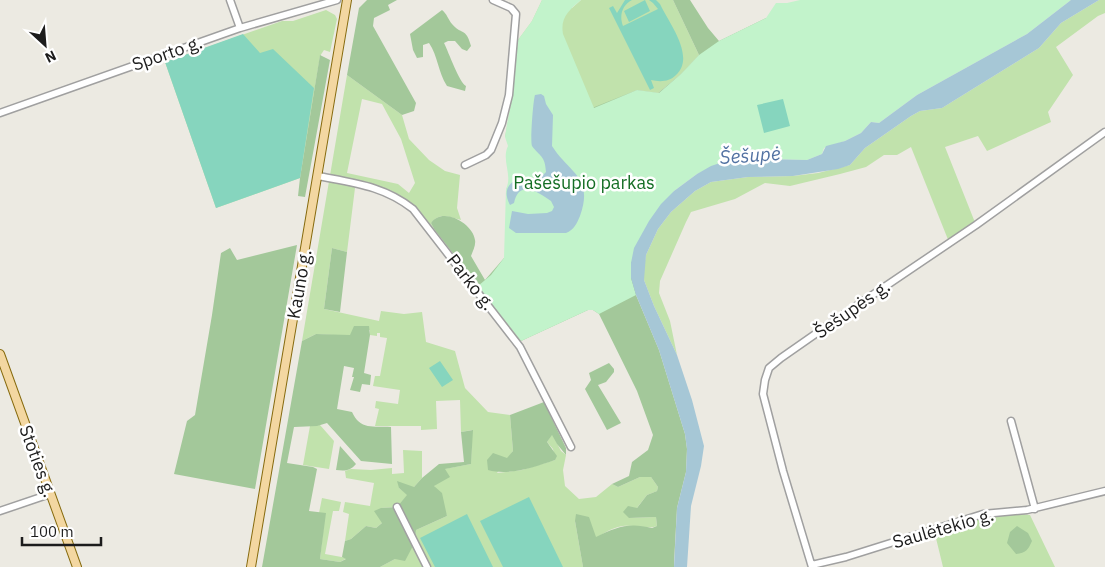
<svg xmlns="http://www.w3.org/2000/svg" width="1105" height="567" viewBox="0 0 1105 567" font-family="'IBM Plex Sans',sans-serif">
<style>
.grass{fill:#c1e2ac;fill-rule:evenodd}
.forest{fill:#a3c89a}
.park{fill:#c2f3cb}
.pitch{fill:#86d5be}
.water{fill:#a6c7d6}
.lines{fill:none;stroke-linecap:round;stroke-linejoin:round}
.minor-casing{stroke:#a0a0a0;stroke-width:9}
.major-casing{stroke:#866a0d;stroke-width:10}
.minor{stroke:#fff;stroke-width:6}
.major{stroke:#f3d7a1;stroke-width:8}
.labels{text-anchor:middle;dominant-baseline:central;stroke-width:5;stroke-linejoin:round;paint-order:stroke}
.street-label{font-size:18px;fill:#1c1c1c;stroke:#fff}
.park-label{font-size:18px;fill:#156e25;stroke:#fff}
.water-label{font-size:19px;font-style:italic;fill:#5272a2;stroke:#fff}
</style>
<rect width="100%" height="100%" fill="#eceae2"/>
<path class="grass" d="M542 0 572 8 581 0H673L699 55 681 74 658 93 637 90 587 111 505 137 513 94 518 40 532 21Z
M1099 0H1105V13L1098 16 1056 47 1073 75 1048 112 1051 122 987 151 978 136 945 147 976 225 949 242 911 147 897 155H884L866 167 840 174 790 186 765 183 735 199 691 212 686 222 660 281 659 293 670 321 677 355 654 306 644 280V266L646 255 658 229 671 212 695 191 711 182 748 177 793 176 818 173 850 165 865 148 911 116 920 111 942 108 1039 48 1061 23Z
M326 10 335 15 337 19 330 52 324 50 320 56 300 178 216 208 165 62 282 21H293Z
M347 75 402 115 409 139 429 160 445 171 460 175 457 208 461 220C450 217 439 212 431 223L434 229C409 197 396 189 356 180L347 252 332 248 324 309 379 321 381 311 404 314 422 312 426 342 455 351 465 388 488 412 510 415 513 451 497 473 522 470 555 460 553 449 547 442 552 434 561 451 566 455 563 470 565 486 579 499 596 497 612 484 618 487 640 477H651L658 487 657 491 647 495 629 518 656 517 657 526C648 530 630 523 618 527 610 529 603 534 596 538L575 521 583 567H380L395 559 415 542 416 530 447 516 434 486 444 469 471 464 472 430 461 432 460 400 436 401 437 429 421 430V426H375L379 409 375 408 376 401 398 404 400 390 373 386 375 376H380L387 338 380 337V333H377V336L370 335V330L350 336 316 334 302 341ZM362 99 382 104 401 139 415 183 409 193 398 184 347 173Z
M320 425 334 441 329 469 303 465 310 426Z
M403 450 422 451V478L414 487 399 488 408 495 397 507 381 508 383 522 376 528 366 526 351 539 345 541 349 514 343 512 345 502 370 506 374 483 346 478 345 471 351 469 371 470 392 468V474L404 473Z
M322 498 341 502 339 511H333L325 554 347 558 340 562 320 559 325 514 319 513Z
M994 511 1030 515 1055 567H943L934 530Z"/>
<path class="forest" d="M367 0H397L388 5 390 10 374 18 373 26 416 103 414 111 402 115 347 75 359 8Z
M673 0H690L708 28 719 41 766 18 1071 0 648 174 636 295 659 350 685 434 687 449 686 472 677 508 674 563V567H583L575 521 576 514 589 517 596 537C616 527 629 522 652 528L657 526 656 517 629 518 623 512 628 506 637 508 647 495 657 491 658 487 651 477H640L618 487 612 484 629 476 632 462 648 450 653 435 637 391 599 314 593 310H588L521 341 434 229 431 223C442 206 473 223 475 240 476 245 473 251 471 256L485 280 504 258 587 110 637 90 658 93 681 74 699 55Z
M442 10C447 14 448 19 452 24 461 35 466 27 471 46L467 51 462 49 455 41H448L444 43C449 53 459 82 466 86L465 91 447 86C438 72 438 56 429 43L423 45V57L417 58 413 50 410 34Z
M320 55 330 60 305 197 298 196 300 178Z
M297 245 255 489 174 474 187 421 195 415 212 315 221 253 230 248 237 260Z
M332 248 347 252 340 312 324 309Z
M354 326H369L370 335 364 373 371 375 370 385 362 384 360 392 350 390 354 377H352L354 368 344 366 337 409 352 412C360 430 373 426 391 427L392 464 361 461 327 423 317 426 294 427 287 463 313 467 317 469 309 511 326 513 320 559 340 562 346 559 342 557 345 541 351 539 366 526 376 528 382 523 374 511 381 508 397 507 407 495 399 488 397 481 414 487 422 478 439 464 464 462 461 432 473 430 471 464 445 469 450 477 434 486 442 493 447 516 416 530 415 542 405 561 395 559 380 567H262L302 341 316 334 350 335Z
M609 363 614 369V372L606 382 598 385 621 423 607 430 585 389 591 380 589 373Z
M544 402 566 448V455L557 444 552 435 547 442 557 456 555 460C534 467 510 476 488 470L487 460 493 453 507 458 513 451 510 415Z
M340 446 356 464C350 471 345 471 336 470Z
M1017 526 1028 533 1032 541C1028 550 1026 553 1016 554L1007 543 1010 532Z"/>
<path class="park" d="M542 0H581C569 10 560 18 563 34L594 108 637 90 659 93 681 74 699 55 719 41 766 18 776 3H787L800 0H1071L1027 34 917 95 879 123 871 122 861 133 845 141 824 148 822 154 807 160 764 159 723 162 697 174 674 191 631 263V278L636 295 599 314 593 310H588L521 341 478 286 491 275 504 258 506 189C513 175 501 160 508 146L505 137 507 124 513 94 518 40 532 21Z"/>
<path class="pitch" d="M625 0H632C622 5 619 16 623 26L658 9 653 3 649 0H656L660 4C669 23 696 57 676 75 669 82 660 82 651 80L654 88 650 90 609 8 613 6 617 13Z
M645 0 650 11 629 22 624 11Z
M243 34 260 53 273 49 314 88 300 178 216 208 165 62Z
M783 99 790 126 764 133 757 105Z
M440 361 453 380 442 387 429 368Z
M529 497 563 567H503L480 521Z
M467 514 493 567H435L420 538Z"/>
<path class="water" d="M1071 0H1099L1061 23 1039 48 942 108 920 111 911 116 865 148 850 165 838 169 793 176 748 177 711 182 695 191 671 212 658 229 646 255 644 280 654 306 677 355 692 400 704 446 701 466 691 506 687 567H674L677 508 686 472 687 449 685 434 659 350 636 295 631 278V263L634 248 649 221 661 204 674 191 697 174 711 166 723 162 764 159 807 160 822 154 826 146 845 141 861 133 871 122 879 123 917 95 1027 34Z
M541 94 544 96 546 104 553 115 552 146C569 173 594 177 580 216 577 223 574 230 566 233H516L509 228 512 211 528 214 547 213 552 211 554 207 551 201C538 192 519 179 514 203L510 205C502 190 509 182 522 177L532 180 539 179 546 172C545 155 540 157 532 146 530 142 533 101 535 95Z"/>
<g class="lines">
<defs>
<path id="minor" d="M230 0 240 28
M0 113 240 28 337 0
M465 165 486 155 491 150 502 123 509 95 516 14 511 8 493 0
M318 176C354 183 384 186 413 209L520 347 571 447
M1011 421 1035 509
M397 507 427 567
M0 511 50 494
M812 565 846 557 983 514 1027 510 1105 491
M812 567 783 471 763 394 765 380 769 368 781 358 834 321 976 225 1105 132"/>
<path id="major" d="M0 354 77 567
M251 567 347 0"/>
</defs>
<use href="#minor" class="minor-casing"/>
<use href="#major" class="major-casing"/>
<use href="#minor" class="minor"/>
<use href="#major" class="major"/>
</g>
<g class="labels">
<g class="street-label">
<text transform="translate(167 53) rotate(-19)">Sporto g.</text>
<text transform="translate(471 282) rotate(52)">Parko g.</text>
<text transform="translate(299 284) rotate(-80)">Kauno g.</text>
<text transform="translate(852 309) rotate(-35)">Šešupės g.</text>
<text transform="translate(38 461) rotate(70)">Stoties g.</text>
<text transform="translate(943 528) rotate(-16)">Saulėtekio g.</text>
</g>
<g class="park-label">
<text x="584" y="182">Pašešupio parkas</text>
</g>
<g class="water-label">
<text transform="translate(750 155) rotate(-4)">Šešupė</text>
</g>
</g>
<g transform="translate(45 45) rotate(154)" stroke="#ffffff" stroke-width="4" paint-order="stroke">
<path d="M0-4L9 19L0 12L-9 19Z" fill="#1c1c1c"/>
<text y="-8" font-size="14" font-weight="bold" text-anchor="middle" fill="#1c1c1c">N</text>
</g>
<path d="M22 537v8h79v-8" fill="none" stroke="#1c1c1c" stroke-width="2.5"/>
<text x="30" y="537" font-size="15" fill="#1c1c1c" stroke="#ffffff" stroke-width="4" paint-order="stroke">100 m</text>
</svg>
